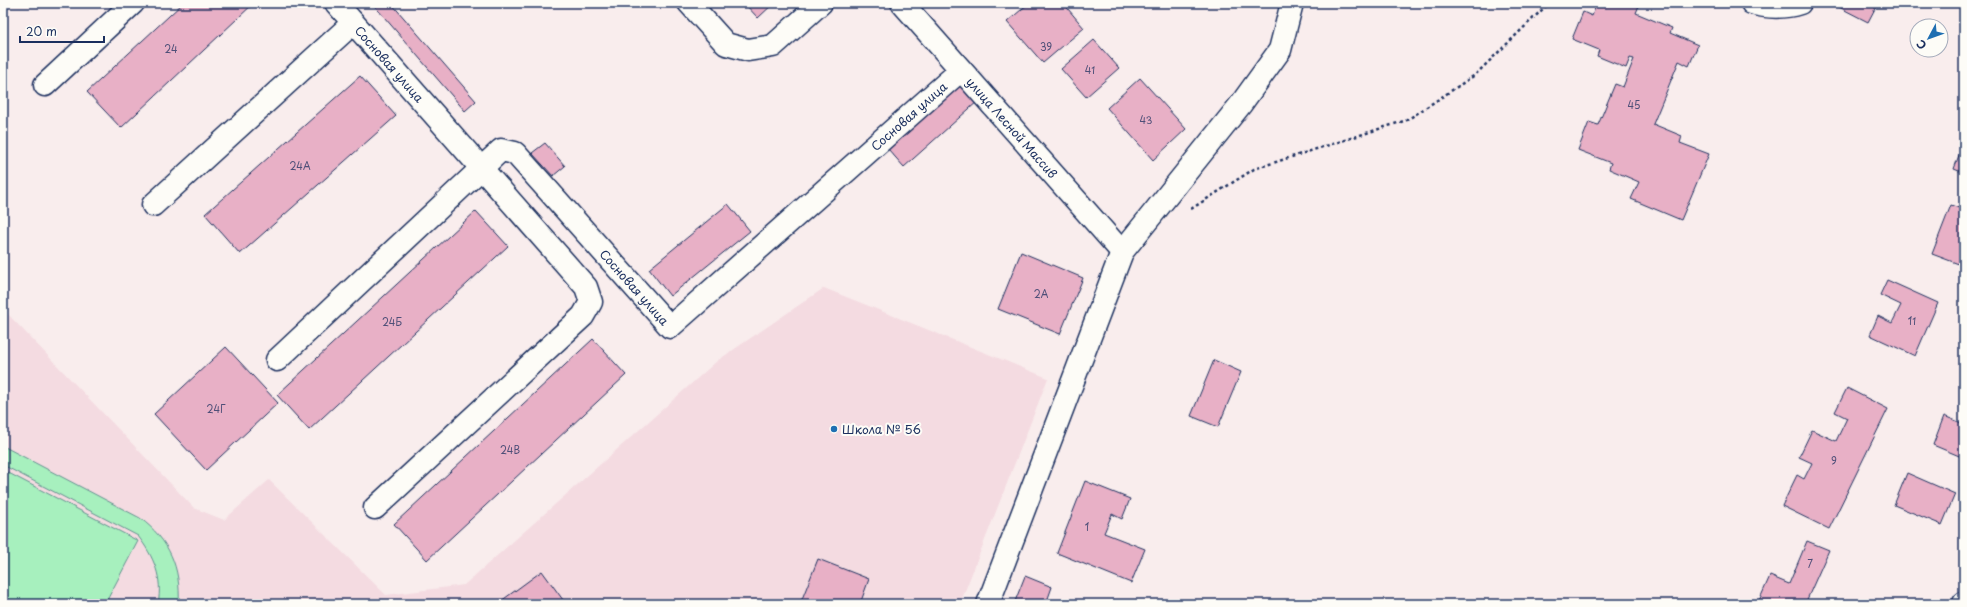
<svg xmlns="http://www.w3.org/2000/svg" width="1967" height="607" viewBox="0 0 1967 607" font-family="'Playpen Sans',sans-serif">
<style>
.built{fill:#f4dbe1}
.green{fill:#a7f0be;stroke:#61908e}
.building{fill:#e8b0c6;stroke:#1b2f5e}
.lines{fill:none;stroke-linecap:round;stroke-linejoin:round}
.minor-casing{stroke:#1b2f5e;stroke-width:25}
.path{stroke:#1b2f5e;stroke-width:2.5;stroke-dasharray:3 3;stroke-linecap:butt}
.minor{stroke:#fdfcf7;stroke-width:22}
.poi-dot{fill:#1f6fb2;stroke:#fdfcf7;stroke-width:1.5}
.labels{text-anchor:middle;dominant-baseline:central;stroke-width:4;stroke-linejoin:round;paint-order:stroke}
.number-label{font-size:10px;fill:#4e4f78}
.street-label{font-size:12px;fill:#1b2f5e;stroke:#fdfcf7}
.poi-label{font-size:12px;fill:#1b2f5e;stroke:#fdfcf7;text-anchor:start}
</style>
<rect width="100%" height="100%" fill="#f9eded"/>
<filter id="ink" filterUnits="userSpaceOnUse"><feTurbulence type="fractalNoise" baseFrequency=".025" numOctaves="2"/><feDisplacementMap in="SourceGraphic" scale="8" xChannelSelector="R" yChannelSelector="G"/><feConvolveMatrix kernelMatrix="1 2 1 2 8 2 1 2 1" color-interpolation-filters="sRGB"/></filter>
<g filter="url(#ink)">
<path class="built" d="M824 288 1048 378 960 604H3V309L194 508 224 520 269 480 386 595 464 585 717 361Z"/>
<path class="green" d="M3 446 140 518C169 540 181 567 179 604H158C163 578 154 557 138 536L3 465Z
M3 470 138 541 105 604H3Z"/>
<path class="building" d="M183 3H254L121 128 87 92Z
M372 3H391L476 101 465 111Z
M744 3H774L758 18Z
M1029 3H1063L1084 28 1043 63 1007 22Z
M1597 3H1640L1636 13 1672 28 1670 33 1698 45 1689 66 1679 61 1653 124 1682 136 1680 143 1709 154 1681 220 1631 199 1639 182 1609 169 1611 163 1578 150 1589 122 1598 125 1615 84 1623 87 1634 59 1630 58 1626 68 1597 56 1599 50 1572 39 1583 12 1592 16Z
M1837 3H1878L1868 22 1835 5Z
M1094 40 1119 68 1086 97 1061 69Z
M360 76 396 116 240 254 205 214Z
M1140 78 1186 129 1153 160 1107 108Z
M962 83 978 101 904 167 888 149Z
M1964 141V173L1954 169Z
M545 143 565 166 553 176 532 153Z
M728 204 750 231 670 296 649 269Z
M1951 205 1964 210V266L1932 254Z
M476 211 508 246 309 430 277 395Z
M1021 252 1083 278 1060 334 998 309Z
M1887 280 1938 303 1915 356 1870 335 1878 316 1892 323 1901 305 1880 295Z
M593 339 626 375 427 560 394 524Z
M226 347 278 403 206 470 154 414Z
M1214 360 1241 372 1218 427 1191 416Z
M1847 388 1888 409 1829 529 1782 506 1797 475 1804 479 1812 463 1799 457 1812 430 1836 441 1847 418 1835 412Z
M1944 416 1964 424V458L1933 445Z
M1907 473 1955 494 1942 525 1894 505Z
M1085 481 1130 499 1122 519 1112 514 1104 533 1145 549 1131 583 1057 553Z
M1807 541 1829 550 1805 604 1758 603 1770 576 1789 584Z
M818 559 869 579 860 604H800Z
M542 571 566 604H497Z
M1025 576 1052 587 1046 604H1014Z"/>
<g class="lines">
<defs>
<g id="minor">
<path id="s1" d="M336 3 586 287 591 302 583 316 375 508"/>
<path d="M689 3 726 44 748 50 773 46 821 3"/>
<path id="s2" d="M902 3 1122 252"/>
<path d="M1752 3C1767 8 1785 8 1800 3"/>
<path d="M45 85 133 3"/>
<path d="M153 205 353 23"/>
<path id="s3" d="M277 360 501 150 515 153 670 327 961 70"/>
<path d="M988 604 1122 252 1241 104 1280 50 1292 3"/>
<path d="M1964 604V603"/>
</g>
</defs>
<use href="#minor" class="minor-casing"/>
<path class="path" d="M1191 209 1254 169 1407 120 1475 75 1549 3"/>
<use href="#minor" class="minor"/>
</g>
</g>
<circle class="poi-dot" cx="834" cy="429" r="4"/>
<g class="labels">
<g class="number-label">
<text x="1046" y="46">39</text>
<text x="171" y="48">24</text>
<text x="1090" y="69">41</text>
<text x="1634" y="104">45</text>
<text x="1146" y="119">43</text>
<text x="300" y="165">24А</text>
<text x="1041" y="293">2А</text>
<text x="1912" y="320">11</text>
<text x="392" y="321">24Б</text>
<text x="216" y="408">24Г</text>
<text x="510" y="449">24В</text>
<text x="1834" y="460">9</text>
<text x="1087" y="526">1</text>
<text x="1810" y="563">7</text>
</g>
<g class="street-label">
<text stroke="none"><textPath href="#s1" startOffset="81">Сосновая улица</textPath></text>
<text stroke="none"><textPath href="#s3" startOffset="873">Сосновая улица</textPath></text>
<text stroke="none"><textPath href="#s2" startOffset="166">улица Лесной Массив</textPath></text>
<text stroke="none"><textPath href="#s3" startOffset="501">Сосновая улица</textPath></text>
</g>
<g class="poi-label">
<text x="842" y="429">Школа № 56</text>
</g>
</g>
<rect width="1967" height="607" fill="none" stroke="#fdfcf7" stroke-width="16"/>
<rect x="8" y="8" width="1951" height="591" fill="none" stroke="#1b2f5e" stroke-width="1.5" filter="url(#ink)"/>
<g transform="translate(1929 38) rotate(229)"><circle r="19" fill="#fdfcf7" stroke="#a3aaba"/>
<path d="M0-3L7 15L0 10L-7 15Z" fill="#1f6fb2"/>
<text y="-6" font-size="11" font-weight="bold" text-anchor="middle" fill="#1b2f5e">С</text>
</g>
<path d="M20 36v6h84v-6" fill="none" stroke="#1b2f5e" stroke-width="2"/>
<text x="26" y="36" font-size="12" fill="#1b2f5e" stroke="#fdfcf7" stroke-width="3" paint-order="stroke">20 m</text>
</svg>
